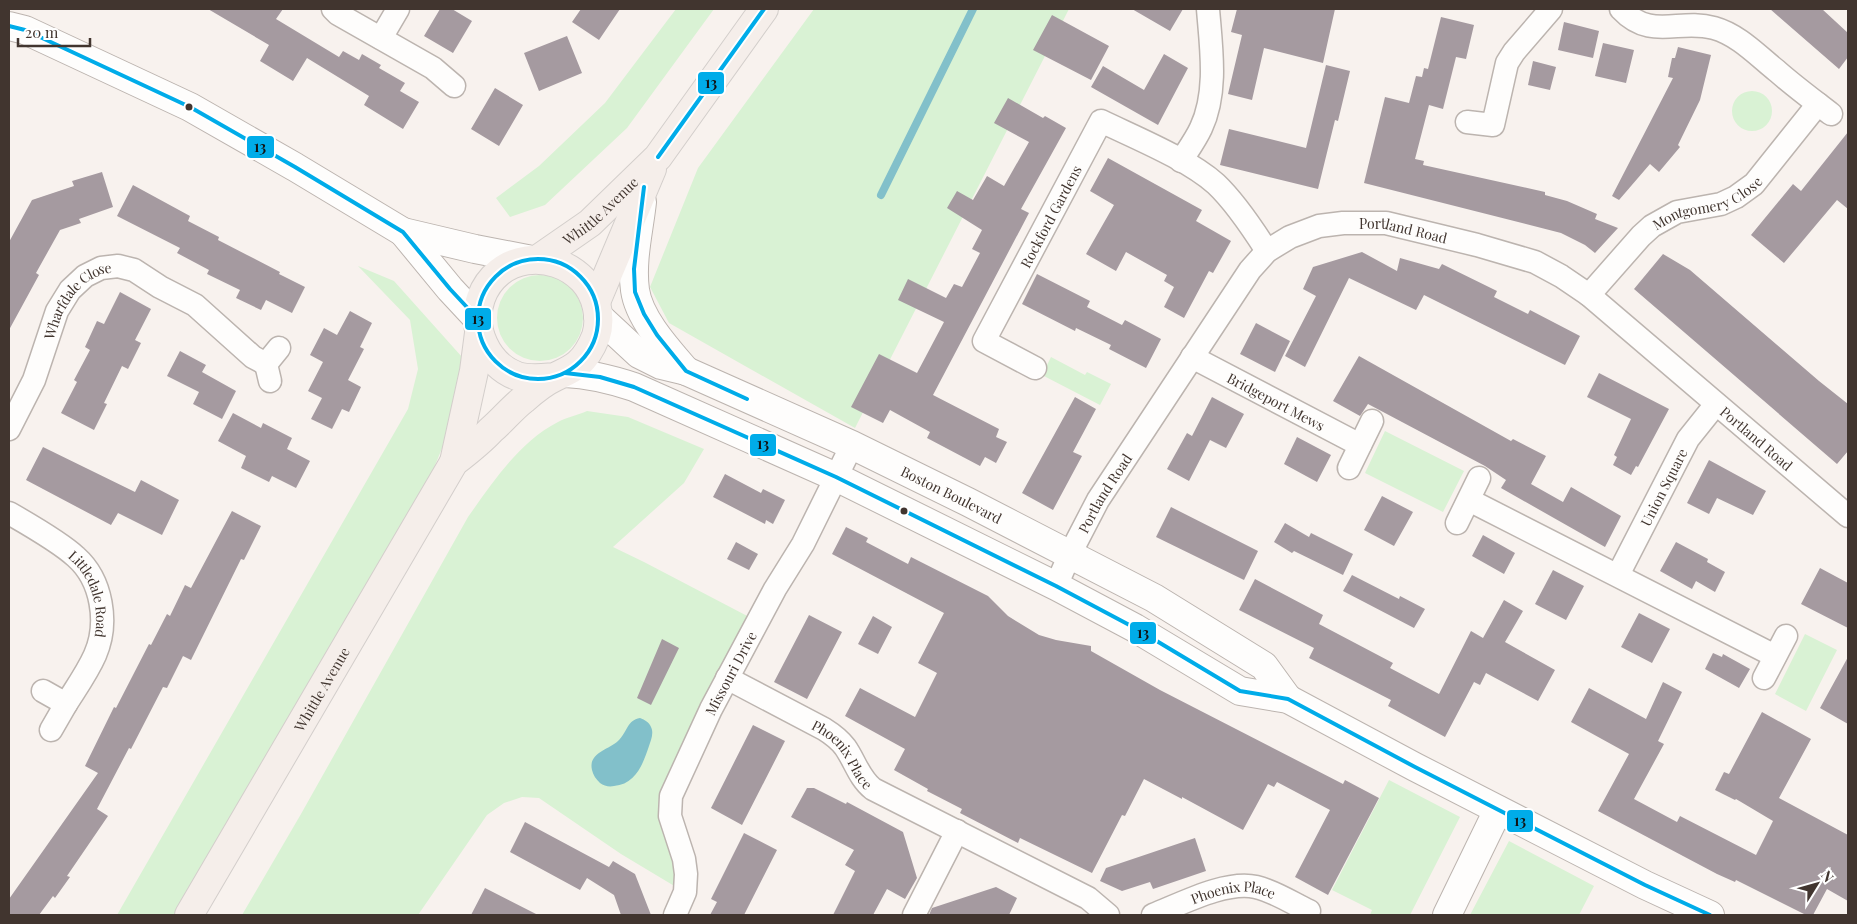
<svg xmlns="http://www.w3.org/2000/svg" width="1857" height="924" viewBox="0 0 1857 924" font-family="'Playfair Display',serif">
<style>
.green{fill:#d9f2d4}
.water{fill:#82c0ca}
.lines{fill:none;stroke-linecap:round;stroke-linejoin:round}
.stream{stroke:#82c0ca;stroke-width:8}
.building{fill:#a59aa0}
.minor-casing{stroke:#bcb4af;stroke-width:25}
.tertiary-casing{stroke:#bcb4af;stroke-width:30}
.primary-casing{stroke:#d3cecb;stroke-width:30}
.minor{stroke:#fefdfc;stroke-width:22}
.tertiary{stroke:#fefdfc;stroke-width:28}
.primary{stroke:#f5eeea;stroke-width:28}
.bus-1-casing{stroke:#fff;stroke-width:8}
.bus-1{stroke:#00ace9;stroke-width:4}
.bus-dot{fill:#41352f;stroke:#fff;stroke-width:2}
.labels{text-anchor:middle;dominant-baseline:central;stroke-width:5;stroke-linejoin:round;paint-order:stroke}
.street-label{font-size:14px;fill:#41352f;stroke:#fff}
.line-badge{stroke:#fff;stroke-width:2}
.pale-badge-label{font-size:14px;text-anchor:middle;font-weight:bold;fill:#111}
</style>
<rect width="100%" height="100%" fill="#f8f2ee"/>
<path class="green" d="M676 9H714L627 128 545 205 510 217 496 198 539 166 605 103Z
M814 9H1069L855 428 669 323 650 287 698 168Z
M1732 111a20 20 0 1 1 40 0a20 20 0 1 1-40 0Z
M358 266 394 281 462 357 461 402 422 497 180 915H117L408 409 418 369 410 320Z
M497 318a43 43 0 1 1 86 0a43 43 0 1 1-86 0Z
M1051 357 1085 375 1087 372 1111 384 1100 405 1042 375Z
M587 411 628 417 704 449 684 483 613 547 644 562 753 619 664 794 680 859 676 887 621 854 539 798 522 797 504 803 487 815 418 915H242L301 814 468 517C493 482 519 442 558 422 567 417 578 415 587 411Z
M1385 431 1464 471 1443 512 1365 473Z
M1805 634 1837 650 1806 711 1775 694Z
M1389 780 1460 817 1410 915H1370L1372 910 1332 890Z
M1509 841 1594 886 1579 915H1470Z"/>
<path class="water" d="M640 718C645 720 649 722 651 727 654 733 651 740 649 746 643 764 636 784 614 786 609 787 604 786 600 783 596 779 593 775 592 770 588 753 608 750 618 741 627 733 627 720 640 718Z"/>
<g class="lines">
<path class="stream" d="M881 195 973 9"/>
</g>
<path class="building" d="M208 9H283L276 19 339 57 343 51 359 60 362 54 381 65 379 68 405 83 400 91 419 102 403 129 364 105 369 96 307 58 293 81 260 61 269 45Z
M440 9H452L472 21 453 53 424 36Z
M581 9H620L599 40 572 22Z
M1132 9H1183L1170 31Z
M1237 9H1335L1323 63 1264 48 1252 100 1228 94 1242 35 1231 32Z
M1770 9H1822L1848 33V57L1839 69Z
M1052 15 1109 46 1091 80 1033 50Z
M1441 17 1474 25 1466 59 1456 57 1443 109 1429 105 1415 159 1424 161 1423 165 1545 192V195L1567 201 1597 214 1595 219 1618 228 1595 253 1585 245 1561 233 1364 183 1385 97 1409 103 1416 76 1422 77 1424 68 1428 69Z
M1564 22 1599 31 1593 58 1558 50Z
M567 36 582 73 539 91 524 53Z
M1603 43 1634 50 1626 83 1595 76Z
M1678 47 1711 55 1700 100 1678 145 1680 147 1659 172 1650 164 1619 200 1612 196 1673 78 1668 77 1672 58H1675Z
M1164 54 1188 68 1158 125 1091 87 1103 66 1144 90Z
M1533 61 1556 67 1550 90 1528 85Z
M1326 65 1350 71 1338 121 1335 120 1318 189 1220 165 1229 129 1306 148Z
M495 88 523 105 499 146 471 129Z
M1008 98 1043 118 1045 116 1066 128 1021 209 1029 213 933 395 999 429 996 437 1007 442 996 463 985 457 980 466 927 438 930 432 890 410 883 423 851 407 879 354 917 373 944 322 898 300 908 279 946 298 954 284 962 287 980 253 972 249 982 230 947 208 957 191 973 200 987 176 1004 186 1029 142 994 123Z
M1848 132V209L1837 200 1784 263 1751 235 1793 184 1801 191Z
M1108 158 1202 210 1196 221 1231 241 1213 273 1209 271 1184 318 1164 307 1174 287 1164 281 1167 275 1126 252 1116 271 1086 254 1114 205 1090 191Z
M102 172 113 207 79 219 81 223 60 230 36 273 39 275 9 330V242L32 200 74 186 72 181Z
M133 185 190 216 188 221 219 237 218 240 280 272 279 274 305 287 292 313 266 300 261 310 236 298 240 290 207 274 209 270 177 253 180 248 117 216Z
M1362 252 1397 271 1400 258 1439 269 1442 264 1497 291 1494 297 1528 314 1530 310 1580 336 1565 365 1424 295 1416 310 1349 278 1305 367 1285 356 1316 296 1303 289 1313 267Z
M1663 254 1690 270 1819 381 1848 404V451L1837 464 1634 289Z
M1037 274 1090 301 1087 307 1122 325 1125 320 1161 339 1146 368 1109 349 1111 345 1076 328 1075 331 1022 304Z
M120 292 151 309 135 340 141 343 128 369 122 366 104 403 107 404 94 430 61 413 77 382 74 380 90 350 85 347 97 321 104 324Z
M350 311 372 323 360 347 364 349 348 380 361 387 349 412 342 409 332 429 311 419 322 398 308 391 323 362 310 355 324 328 337 335Z
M1256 323 1290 341 1275 372 1240 354Z
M180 351 206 365 202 372 236 391 222 419 193 404 199 392 167 376Z
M1359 356 1511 441 1513 439 1546 456 1531 484 1563 502 1571 487 1621 516 1605 547 1501 488 1506 480 1485 466 1368 404 1360 416 1333 401Z
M1599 373 1669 409 1638 467 1636 466 1631 475 1613 465 1617 457 1614 455 1631 419 1587 397Z
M1075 397 1096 409 1073 452 1082 456 1053 510 1022 493Z
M1212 397 1244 414 1226 448 1210 440 1189 481 1167 469 1187 433 1192 436Z
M233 413 261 428 263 423 292 438 287 449 310 461 296 488 272 476 269 482 241 468 246 456 218 441Z
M1297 437 1331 455 1317 482 1284 464Z
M43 447 135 492 141 480 179 500 162 535 118 513 111 525 26 480Z
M1709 460 1766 491 1753 515 1717 498 1709 514 1687 503Z
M725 474 761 493 763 489 785 500 773 524 766 520 765 524 713 497Z
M1382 496 1413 512 1394 546 1364 530Z
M1171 507 1258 551 1244 580 1156 537Z
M232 511 261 526 244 560 241 559 191 660 183 656 167 688 163 687 131 749 129 748 97 809 108 816 67 876 70 877 55 898 53 896 39 915H9V899L98 773 85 766 114 707 116 708 149 644 151 645 167 614 170 616 185 585 191 588Z
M1285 523 1309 537 1311 533 1353 554 1343 575 1294 551 1292 553 1274 542Z
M846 527 868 538 866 542 908 564 911 557 988 596 1008 616 1039 635 1056 640 1091 646V651L1160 690 1343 784 1345 780 1379 798 1328 895 1295 877 1330 810 1277 782 1274 787 1268 784 1243 830 1182 797V799L1144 779 1125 816 1122 815 1092 873 1020 838 1018 843 960 813 962 809 927 791 928 789 894 770 905 749 845 716 860 688 915 717 937 673 918 663 944 613 832 554Z
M1483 535 1515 553 1504 574 1472 556Z
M736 542 758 554 749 570 727 559Z
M1676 542 1708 559 1707 562 1725 572 1715 592 1696 581 1692 589 1660 571Z
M1820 568 1848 583V628L1801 604Z
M1553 570 1584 586 1566 620 1535 604Z
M1352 575 1399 599 1400 596 1425 609 1414 628 1343 591Z
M1255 579 1323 615 1319 624 1393 663 1390 668 1439 694 1471 631 1483 638 1504 600 1523 611 1505 642 1555 670 1538 701 1486 673 1480 685 1474 682 1445 737 1388 706 1391 700 1309 658 1314 648 1239 610Z
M1639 613 1670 629 1652 663 1621 647Z
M809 615 842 632 807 699 774 682Z
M873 616 892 627 878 654 858 644Z
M662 639 679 648 651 705 637 698Z
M1713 653 1722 657 1723 654 1750 669 1739 688 1705 669Z
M1848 657V724L1820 708Z
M1663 682 1682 692 1658 741 1664 744 1634 799 1677 822 1680 816 1756 855 1773 821 1736 799 1735 800 1715 790 1724 772 1729 774 1762 712 1811 739 1779 798 1848 835V901L1827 889 1813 915H1806L1736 880 1735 882 1717 874 1598 811 1629 754 1571 722 1589 688 1646 719Z
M753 725 785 741 742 825 711 808Z
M807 788H814L846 804 847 802 903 832 917 878 905 899 887 889 873 915H833L855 871 845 865 854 850 791 817Z
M525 822 609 867 613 861 635 874 651 915H621L614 895 587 878 580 890 510 852Z
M744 833 777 850 744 915H710L717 902 711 899Z
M1195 838 1206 871 1153 889 1150 882 1122 891 1100 881 1106 868Z
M996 887 1017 898 1009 915H929L932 908Z
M485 888 538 915H471Z"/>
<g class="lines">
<defs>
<g id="minor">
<path d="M333 9 338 14 433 68 454 86"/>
<path d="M1621 9C1651 41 1679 18 1714 28 1739 35 1758 56 1777 71 1794 86 1813 100 1831 114"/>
<path d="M381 38 398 9"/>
<path d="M1467 122 1493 125 1507 63 1514 52 1551 9"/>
<path d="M1181 161C1188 150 1196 139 1201 128 1218 92 1211 47 1208 9"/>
<path id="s1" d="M1589 295 1641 236 1652 226 1677 212 1721 204 1736 197 1754 184 1818 104"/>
<path id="s2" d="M1192 357 1360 445"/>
<path id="s3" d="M1035 368 984 341 1101 121C1136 138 1188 159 1216 184 1235 202 1253 229 1267 251"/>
<path d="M270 381 266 364 279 348"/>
<path id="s4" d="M9 429 34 380 57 311 70 290 85 276 101 268 118 266 134 270 160 287 195 305 253 357 266 364"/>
<path d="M1349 468 1372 421"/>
<path d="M1469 500 1775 656"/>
<path id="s5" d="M9 513C28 524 60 542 76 557 102 580 109 623 95 655 87 673 76 688 66 704L43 691"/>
<path d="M1457 523 1479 478"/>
<path id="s6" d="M1618 575 1688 439 1716 404"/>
<path id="s7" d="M1056 586 1070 554 1098 500 1250 270 1267 251 1290 237 1319 226 1343 223H1386L1477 245 1535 262 1561 276 1589 295 1848 516"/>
<path id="s8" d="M727 678 824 729C832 734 839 739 845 747 855 761 859 778 873 789L1088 898 1108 915"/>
<path d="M1764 678 1786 636"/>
<path d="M51 730 66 704"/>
<path id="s9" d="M675 915 685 892 686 874 684 859 670 816 671 796 711 709 775 589 803 544 852 445"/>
<path d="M914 915 957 831"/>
<path id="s10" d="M1153 915C1181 904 1226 880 1256 887 1274 891 1292 903 1309 911"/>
</g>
<g id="tertiary">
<path d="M9 26 25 30 190 107 295 167 403 232 475 249 527 259"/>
<path d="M642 202C639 230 631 261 635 290 639 319 668 350 686 371"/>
<path d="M403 232 450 289 477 318"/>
<path id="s11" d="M598 316 639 354 661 365 686 371 852 445 968 502 1154 598 1264 666 1288 699"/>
<path d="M565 373C590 374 610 379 634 387L836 477 1056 586 1135 628 1240 691 1288 699 1415 767 1645 885 1710 915"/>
<path d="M1447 915 1498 810"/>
</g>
<g id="primary">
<path id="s12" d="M538 259 590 223 658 157 764 9"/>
<path d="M596 302 652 169"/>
<path d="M454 462 474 371 479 333"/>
<path id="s13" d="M189 915 454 462C467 452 480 442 491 430 503 420 512 408 524 399 533 391 544 382 555 377 563 373 571 370 578 364 586 357 592 346 596 336 602 317 596 294 583 280 552 248 497 254 481 298 470 328 487 365 517 376 530 380 542 378 555 377"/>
</g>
</defs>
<use href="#minor" class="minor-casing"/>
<use href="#tertiary" class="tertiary-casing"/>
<use href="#primary" class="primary-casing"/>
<use href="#minor" class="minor"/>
<use href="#tertiary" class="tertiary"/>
<use href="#primary" class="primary"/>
<defs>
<path id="bus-1" d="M9 26 25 30 190 107 295 167 403 232 450 289 477 318
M658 157 764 9
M644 187 634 269 635 292 644 314 657 335 686 371 747 399
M478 319a60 60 0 1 1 120 0a60 60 0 1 1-120 0Z
M565 373 600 377 634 387 836 477 1056 586 1135 628 1240 691 1288 699 1415 767 1645 885 1710 915"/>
</defs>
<use href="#bus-1" class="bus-1-casing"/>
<use href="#bus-1" class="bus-1"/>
</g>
<g class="bus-dot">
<circle cx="189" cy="107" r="4.5"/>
<circle cx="904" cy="511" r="4.5"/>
</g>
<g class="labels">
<g class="street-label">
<text stroke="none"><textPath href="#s1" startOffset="154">Montgomery Close</textPath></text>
<text stroke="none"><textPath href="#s12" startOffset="79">Whittle Avenue</textPath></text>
<text stroke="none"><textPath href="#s3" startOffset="199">Rockford Gardens</textPath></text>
<text stroke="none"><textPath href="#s7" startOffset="540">Portland Road</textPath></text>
<text stroke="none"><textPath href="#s4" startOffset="150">Wharfdale Close</textPath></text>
<text stroke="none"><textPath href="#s2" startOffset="95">Bridgeport Mews</textPath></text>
<text stroke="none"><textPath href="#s7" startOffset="960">Portland Road</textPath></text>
<text stroke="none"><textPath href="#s6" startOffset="99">Union Square</textPath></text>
<text stroke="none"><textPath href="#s7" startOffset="105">Portland Road</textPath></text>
<text stroke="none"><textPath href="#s11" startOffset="399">Boston Boulevard</textPath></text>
<text stroke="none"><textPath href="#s5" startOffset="121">Littledale Road</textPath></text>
<text stroke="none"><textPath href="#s9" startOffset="260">Missouri Drive</textPath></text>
<text stroke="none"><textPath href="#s13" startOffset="262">Whittle Avenue</textPath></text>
<text stroke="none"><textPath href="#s8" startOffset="141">Phoenix Place</textPath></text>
<text stroke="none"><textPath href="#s10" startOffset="85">Phoenix Place</textPath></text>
</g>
</g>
<g class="line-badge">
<rect x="697" y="71" width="28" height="24" rx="5" fill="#00ace9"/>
<rect x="246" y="135" width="29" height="24" rx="5" fill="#00ace9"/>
<rect x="464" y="307" width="28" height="24" rx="5" fill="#00ace9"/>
<rect x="749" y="433" width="28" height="24" rx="5" fill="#00ace9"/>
<rect x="1129" y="621" width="28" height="24" rx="5" fill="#00ace9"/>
<rect x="1506" y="809" width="28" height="24" rx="5" fill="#00ace9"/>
</g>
<g class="pale-badge-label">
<text x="711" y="88">13</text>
<text x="260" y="152">13</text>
<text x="478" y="324">13</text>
<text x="763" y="449">13</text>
<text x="1143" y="638">13</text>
<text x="1520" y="826">13</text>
</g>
<rect width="1857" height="924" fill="none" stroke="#41352f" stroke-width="20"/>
<g transform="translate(1817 884) rotate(53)" stroke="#ffffff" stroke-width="4" paint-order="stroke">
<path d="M0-4L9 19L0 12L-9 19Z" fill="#41352f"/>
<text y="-8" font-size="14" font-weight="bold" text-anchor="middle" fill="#41352f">N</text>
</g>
<path d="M18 38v8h72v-8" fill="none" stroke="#41352f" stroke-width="2.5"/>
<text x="25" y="38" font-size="15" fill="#41352f" stroke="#ffffff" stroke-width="4" paint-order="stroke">20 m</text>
</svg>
